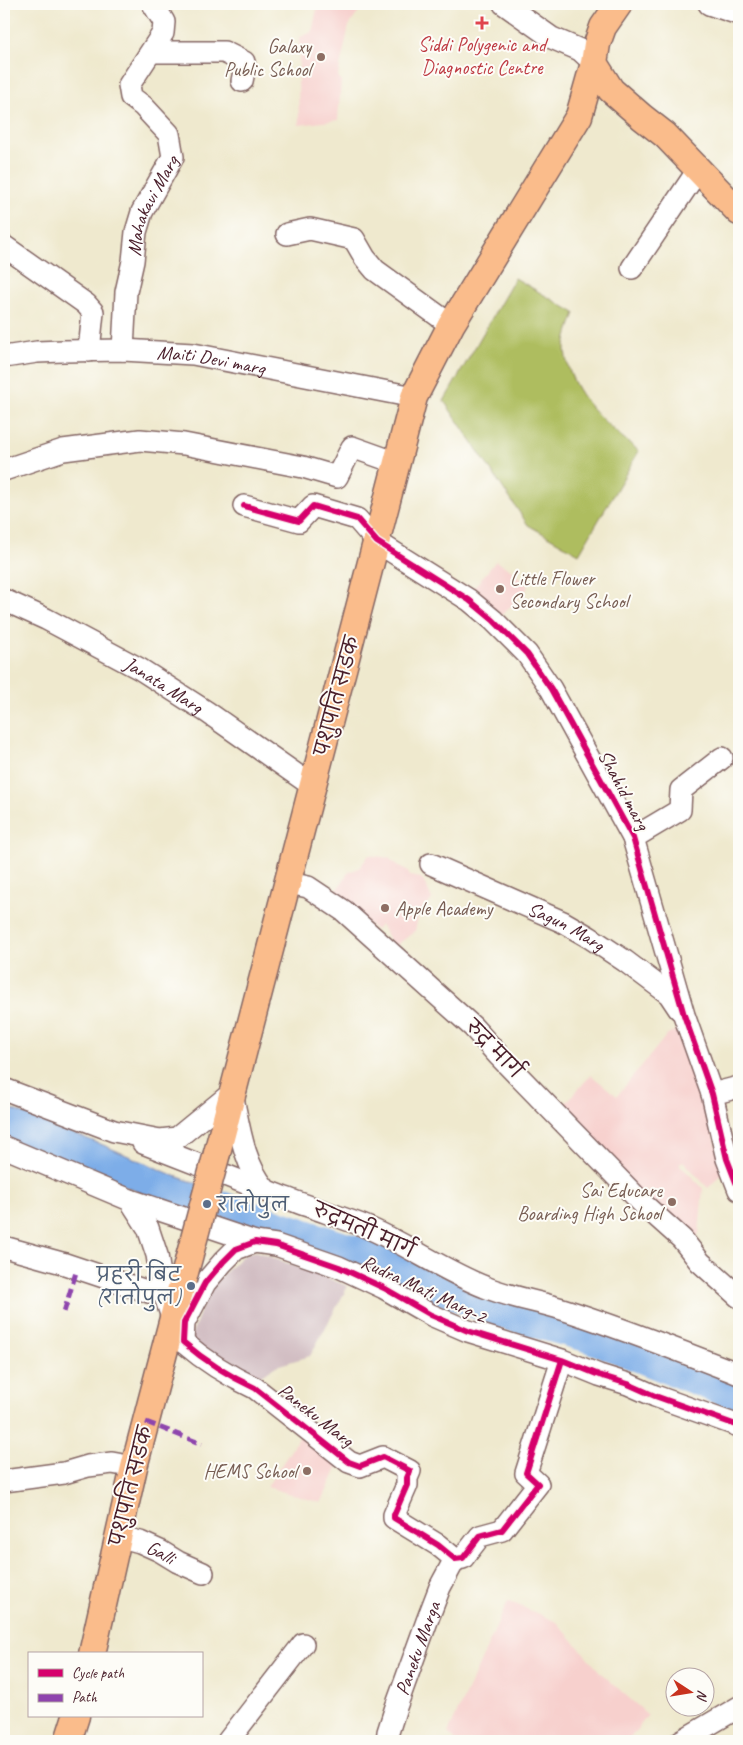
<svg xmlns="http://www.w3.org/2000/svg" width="743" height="1745" viewBox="0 0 743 1745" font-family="Caveat,'Playpen Sans Deva',sans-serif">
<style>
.built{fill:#f7d0cd}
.industrial{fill:#d2bec3}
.green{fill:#aebd5f;stroke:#7c6e45}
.water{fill:#7dade8;stroke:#64668a}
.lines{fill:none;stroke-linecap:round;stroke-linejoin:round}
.river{stroke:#7dade8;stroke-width:29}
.minor-casing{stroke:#846664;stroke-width:24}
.major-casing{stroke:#846664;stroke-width:29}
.minor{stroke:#fff;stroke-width:21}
.major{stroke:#fabc8b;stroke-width:26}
.major-bridge-casing{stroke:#846664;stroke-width:29;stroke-linecap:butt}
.major-bridge{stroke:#fabc8b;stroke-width:26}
.quiet{stroke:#8e44ad;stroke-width:5;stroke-dasharray:10 5;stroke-linecap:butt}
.cycleway-casing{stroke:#fdfcf7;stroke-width:9}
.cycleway{stroke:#d6006c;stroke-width:6}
.health-dot{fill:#e0444e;stroke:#fdfcf7;stroke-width:2}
.education-dot{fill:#8d6e63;stroke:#fdfcf7;stroke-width:2}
.service-dot{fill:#5c6f8a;stroke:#fdfcf7;stroke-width:2}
.labels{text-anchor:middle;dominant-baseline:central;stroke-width:4;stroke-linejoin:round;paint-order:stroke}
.health-label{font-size:20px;fill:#be3a42;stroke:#fdfcf7}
.education-label{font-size:20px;fill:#785e54;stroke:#fdfcf7;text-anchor:end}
.street-label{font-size:20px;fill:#4a1f2b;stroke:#fdfcf7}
.service-label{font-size:20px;fill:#4e5e75;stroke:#fdfcf7;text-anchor:start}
</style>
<rect width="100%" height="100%" fill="#fdfcf7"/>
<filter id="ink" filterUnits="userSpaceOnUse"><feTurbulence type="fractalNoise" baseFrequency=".02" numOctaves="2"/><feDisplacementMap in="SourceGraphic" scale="10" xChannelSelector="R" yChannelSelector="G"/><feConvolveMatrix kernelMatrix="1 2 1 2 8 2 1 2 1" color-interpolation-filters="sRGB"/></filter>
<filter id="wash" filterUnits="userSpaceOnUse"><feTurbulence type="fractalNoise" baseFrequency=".0096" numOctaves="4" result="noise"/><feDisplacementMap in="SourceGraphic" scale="20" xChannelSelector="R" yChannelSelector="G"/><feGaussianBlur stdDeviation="1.12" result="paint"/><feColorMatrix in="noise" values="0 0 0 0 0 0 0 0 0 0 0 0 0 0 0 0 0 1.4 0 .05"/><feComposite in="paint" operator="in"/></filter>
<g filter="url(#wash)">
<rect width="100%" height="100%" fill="#efe9ce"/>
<path class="built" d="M318 4H364L349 26 338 76 341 81 338 120 299 125 298 82 300 37 312 32Z
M496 561 511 570 528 586 525 592 499 618 471 591Z
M369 855 389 858 394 863 407 870 410 876 421 878 427 887 432 899 418 918 415 931 397 945 391 944 381 924 376 930 333 896 348 873 360 867Z
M682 1026 724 1172 708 1188 683 1161 679 1164 703 1188 699 1234 688 1244 643 1196 650 1186 636 1199 554 1116 591 1075 617 1096 666 1036Z
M304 1430 343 1456 321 1503 267 1487Z
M508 1601 557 1622 601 1673 648 1715 628 1741H456L448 1733Z"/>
<path class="industrial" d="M255 1251 348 1286 310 1356 276 1366 258 1378 189 1345 192 1333 205 1300 216 1282 241 1257Z"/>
<path class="green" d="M515 278 575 313C572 322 564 341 565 350 569 395 607 425 639 451L579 554 528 525 444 401Z"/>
<path class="water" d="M4 1106 103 1145 175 1176 259 1205 250 1233 170 1204 4 1139Z"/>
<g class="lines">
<path class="river" d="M217 1204 367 1254 442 1291 500 1314 592 1339 739 1398"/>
</g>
</g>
<g filter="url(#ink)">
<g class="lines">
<defs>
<g id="minor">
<path d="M504 4 552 38 580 50 594 63"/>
<path d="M709 4 739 14"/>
<path d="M152 52H224L244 62 245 67 242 81"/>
<path d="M287 234 310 229 354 239 365 258 375 270 451 325"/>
<path d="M4 246 86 304 93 312 89 351"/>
<path d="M632 268 698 170"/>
<path id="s1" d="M123 350 126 292 133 261 136 232 142 212 173 157 169 134 143 106 131 97 129 85 163 33 164 22 153 4"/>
<path id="s2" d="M4 357 37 352 63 351 123 350 193 354 414 397"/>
<path d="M4 470 63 450 140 440 184 444 303 467 337 477 352 447 397 463"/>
<path d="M244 506 299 521 313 506 357 519 377 542 469 600 493 620 527 654 551 689 633 838 684 1015 712 1094 727 1159 739 1190"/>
<path id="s3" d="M4 600 46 619 140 669 207 712 314 787"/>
<path d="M633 838 680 810 681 790 722 758"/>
<path id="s4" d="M431 864 563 922 589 937 625 961 669 994 679 1009"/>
<path d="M289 883 308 887 344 911 473 1027 499 1056 644 1205 682 1239 700 1262 739 1297"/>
<path d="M4 1089 114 1131 160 1140 177 1138 232 1093C239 1125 243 1163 265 1189 270 1194 350 1220 364 1226 406 1243 443 1271 485 1287 509 1297 537 1301 562 1309 622 1328 680 1351 739 1374"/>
<path d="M712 1094 739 1087"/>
<path d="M143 1143 266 1191"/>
<path d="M4 1147 130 1200 148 1228 157 1255 162 1288 173 1320 176 1321"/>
<path d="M130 1200 255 1242"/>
<path d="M4 1247 62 1263 149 1292 162 1288"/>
<path d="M562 1360 526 1473 538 1484 502 1530 480 1536 463 1558 455 1559 438 1545 394 1518V1515L407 1485V1478L410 1471 383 1457 360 1466 349 1462 255 1388C229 1376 205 1361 183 1342L184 1323 205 1283 223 1262 236 1249 255 1242 276 1245 339 1267 384 1288 431 1315 468 1331 562 1360 599 1375 628 1384 655 1396 739 1426"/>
<path d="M4 1481 64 1473 88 1466 112 1463 134 1467"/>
<path id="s5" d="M118 1536 140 1542 160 1551 178 1562 203 1573"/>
<path d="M228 1741 303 1644"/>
<path id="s6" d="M387 1741 388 1732 396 1707 427 1621 440 1587 455 1559"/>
<path d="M681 1741 739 1707"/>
</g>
<path id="major" d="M594 63 611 90 642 117 665 135 739 212
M217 1153 414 397 451 325 579 116 594 63 597 44 603 27 619 4
M92 1654 134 1467 183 1280
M68 1741 76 1716"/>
</defs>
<use href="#minor" class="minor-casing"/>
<use href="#major" class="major-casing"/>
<use href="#minor" class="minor"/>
<use href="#major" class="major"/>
<defs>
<path id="major-bridge" d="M183 1280 217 1153"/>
</defs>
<use href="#major-bridge" class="major-bridge-casing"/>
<use href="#major-bridge" class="major-bridge"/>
<path class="quiet" d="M64 1312 77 1269
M146 1422 202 1444"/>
<defs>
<path id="cycleway" d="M244 506 299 521 313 506 357 519 377 542 469 600 493 620 527 654 551 689 633 838 684 1015 712 1094 727 1159 739 1190
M562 1360 526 1473 538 1484 502 1530 480 1536 463 1558 455 1559 438 1545 394 1518V1515L407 1485V1478L410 1471 383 1457 360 1466 349 1462 255 1388C229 1376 205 1361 183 1342L184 1323 205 1283 223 1262 236 1249 255 1242 276 1245 339 1267 384 1288 431 1315 468 1331 562 1360 599 1375 628 1384 655 1396 739 1426"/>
</defs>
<use href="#cycleway" class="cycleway-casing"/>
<use href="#cycleway" class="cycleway"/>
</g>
</g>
<path class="health-dot" d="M479.5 15.5h5v5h5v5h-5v5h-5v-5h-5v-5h5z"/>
<g class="education-dot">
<circle cx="321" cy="57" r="5"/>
<circle cx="500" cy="589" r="5"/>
<circle cx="385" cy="908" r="5"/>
<circle cx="672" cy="1202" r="5"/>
<circle cx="307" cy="1471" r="5"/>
</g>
<g class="service-dot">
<circle cx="207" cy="1204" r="5"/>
<circle cx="191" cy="1286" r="5"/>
</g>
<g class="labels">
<g class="health-label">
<text x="482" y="44">Siddi Polygenic and<tspan x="482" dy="23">Diagnostic Centre</tspan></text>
</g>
<g class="education-label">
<text x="311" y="46">Galaxy<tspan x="311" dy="23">Public School</tspan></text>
<text x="510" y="578" text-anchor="start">Little Flower<tspan x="510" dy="23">Secondary School</tspan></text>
<text x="395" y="908" text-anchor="start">Apple Academy</text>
<text x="662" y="1190">Sai Educare<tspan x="662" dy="23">Boarding High School</tspan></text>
<text x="297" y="1471">HEMS School</text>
</g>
<g class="street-label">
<text stroke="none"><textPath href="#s1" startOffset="149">Mahakavi Marg</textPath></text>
<text stroke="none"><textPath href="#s2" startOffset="208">Maiti Devi marg</textPath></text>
<text stroke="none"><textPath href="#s3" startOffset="181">Janata Marg</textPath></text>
<text transform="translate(337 696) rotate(-75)">पशुपति सडक</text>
<text transform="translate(624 790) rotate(62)">Shahid marg</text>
<text stroke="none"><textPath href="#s4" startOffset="149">Sagun Marg</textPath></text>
<text transform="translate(494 1049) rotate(46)">रुद्र मार्ग</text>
<text transform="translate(364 1230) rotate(24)">रुद्रमती मार्ग</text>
<text transform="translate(424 1289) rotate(25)">Rudra Mati Marg-2</text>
<text transform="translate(316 1415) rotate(38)">Paneku Marg</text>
<text transform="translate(131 1486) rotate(-76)">पशुपति सडक</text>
<text stroke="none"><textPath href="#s5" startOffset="46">Galli</textPath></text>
<text stroke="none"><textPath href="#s6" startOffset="98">Paneku Marga</textPath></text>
</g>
<g class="service-label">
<text x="217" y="1204">रातोपुल</text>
<text x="181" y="1274" text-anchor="end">प्रहरी बिट<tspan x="181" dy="23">(रातोपुल)</tspan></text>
</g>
</g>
<rect width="743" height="1745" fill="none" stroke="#fdfcf7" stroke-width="20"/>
<rect x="28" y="1652" width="175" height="65" fill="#fdfcf7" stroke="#b5a4a5"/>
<rect x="38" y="1669" width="25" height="8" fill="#d6006c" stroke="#b5a4a5"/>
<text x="72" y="1678" font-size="15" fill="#4a1f2b">Cycle path</text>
<rect x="38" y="1694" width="25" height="8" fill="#8e44ad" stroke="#b5a4a5"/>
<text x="72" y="1702" font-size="15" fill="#4a1f2b">Path</text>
<g transform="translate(690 1692) rotate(102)"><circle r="24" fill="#fdfcf7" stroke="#b5a4a5"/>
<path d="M0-4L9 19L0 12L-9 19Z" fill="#c8321e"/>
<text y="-8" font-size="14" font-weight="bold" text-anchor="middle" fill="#4a1f2b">N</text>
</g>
</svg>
